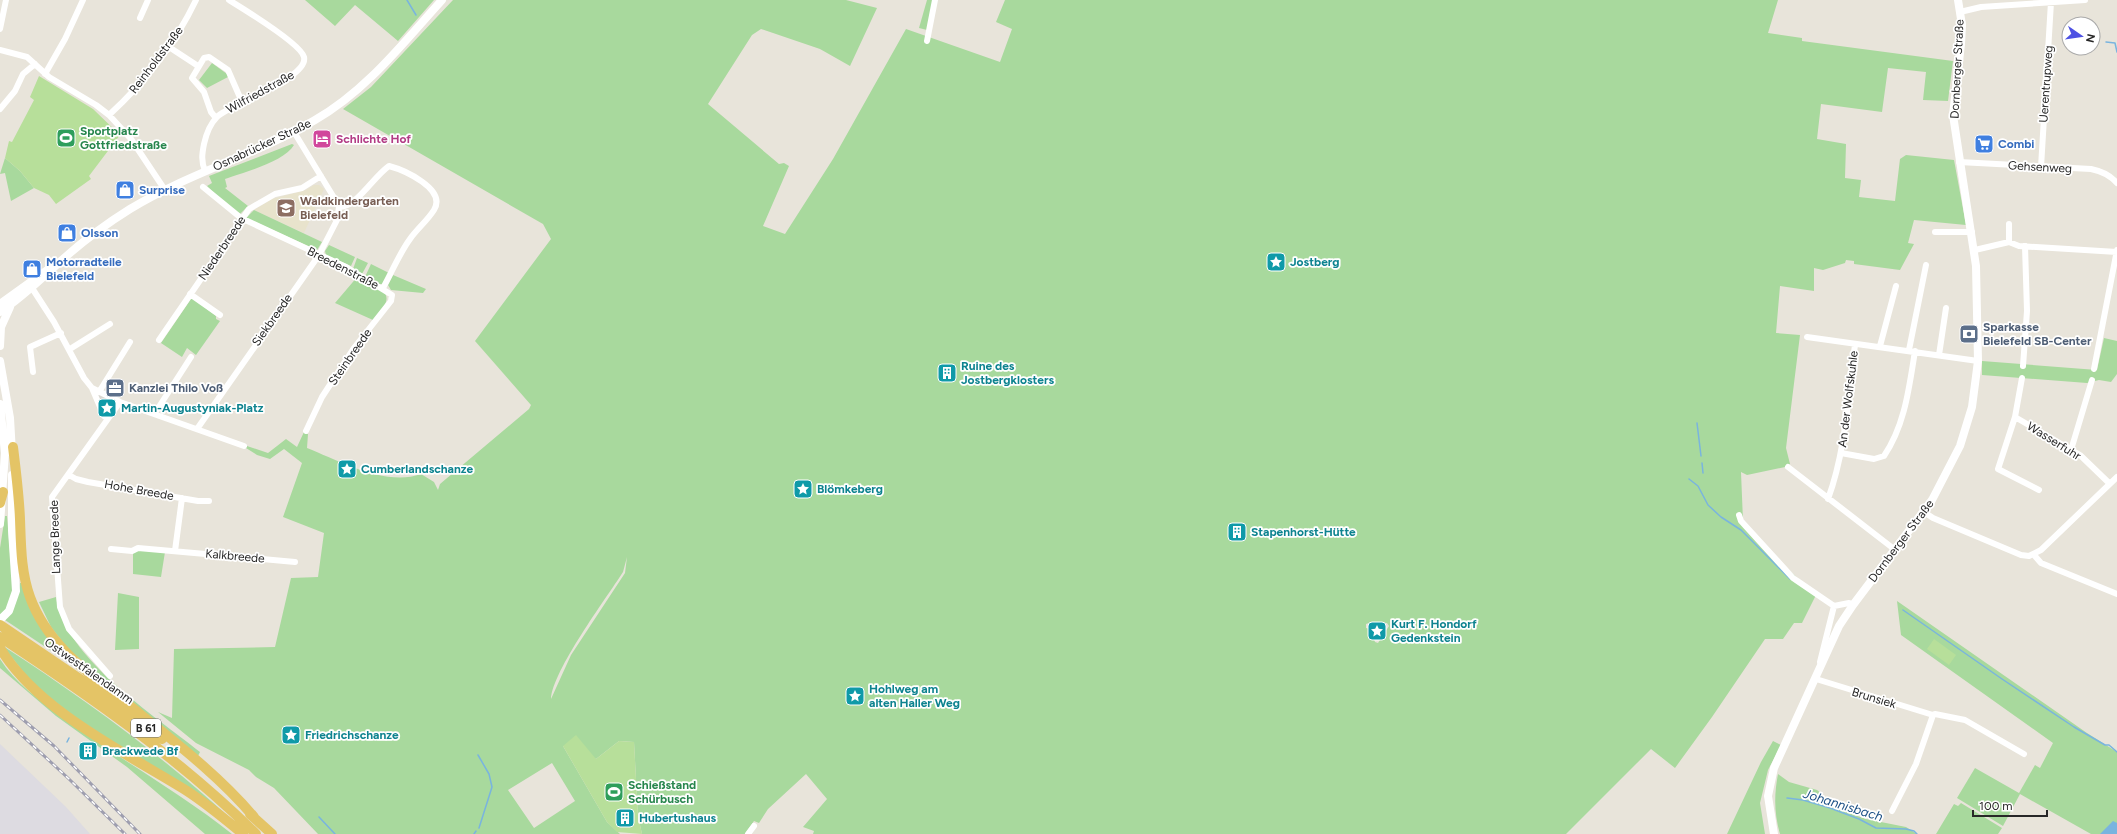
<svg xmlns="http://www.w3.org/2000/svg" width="2117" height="834" viewBox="0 0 2117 834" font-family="Figtree,sans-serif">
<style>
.industrial{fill:#dddbe1}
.education{fill:#e8e3cc}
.green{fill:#a8d99d;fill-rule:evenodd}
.pitch{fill:#b7df9a}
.plaza{fill:#d9d7d1}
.water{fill:#79b4df}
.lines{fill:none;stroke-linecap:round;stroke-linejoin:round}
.stream{stroke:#79b4df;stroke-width:1.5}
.minor{stroke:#fff;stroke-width:6}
.secondary{stroke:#fff;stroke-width:8}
.trunk{stroke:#e4c466;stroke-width:10}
.rail-casing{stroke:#9e9eaf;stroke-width:3}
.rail{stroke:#fff;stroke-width:1.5;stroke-dasharray:4.5;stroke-linecap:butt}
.labels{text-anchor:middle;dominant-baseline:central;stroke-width:3.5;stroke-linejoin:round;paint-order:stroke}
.shield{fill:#fff;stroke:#686868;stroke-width:1}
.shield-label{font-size:11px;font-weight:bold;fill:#272727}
.street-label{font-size:12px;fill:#272727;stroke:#fff}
.leisure-label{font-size:12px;font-weight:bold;fill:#27864d;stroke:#fff;text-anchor:start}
.hotel-label{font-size:12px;font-weight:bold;fill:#b23c85;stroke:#fff;text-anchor:start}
.shop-label{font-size:12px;font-weight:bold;fill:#366cbe;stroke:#fff;text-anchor:start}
.education-label{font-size:12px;font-weight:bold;fill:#785e54;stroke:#fff;text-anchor:start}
.culture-label{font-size:12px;font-weight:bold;fill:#0d838f;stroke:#fff;text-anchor:start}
.service-label{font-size:12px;font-weight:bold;fill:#4e5e75;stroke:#fff;text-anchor:start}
.water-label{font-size:13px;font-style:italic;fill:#1d5186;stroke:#fff}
</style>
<rect width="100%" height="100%" fill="#e8e4da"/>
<path class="industrial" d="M0 744 66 807 90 834H0Z"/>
<path class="education" d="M314 185H319L324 189 304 233 254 210 272 199 306 190Z"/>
<path class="green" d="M305 0H434L398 41 355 5 335 26Z
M453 0H846L877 8 850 66 820 49 761 29 752 35 708 104 779 164 784 163 789 166 763 226 785 234 833 159 906 29 1000 62 1012 29 996 22 1005 0H1778L1768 33 1802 38V41L1953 61 1948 101 1923 100 1926 72 1888 68 1882 112 1821 104 1817 139 1846 144 1845 178 1861 180 1859 197 1895 201 1900 159 1906 155 1954 160 1966 225 1914 220 1908 243 1914 244 1900 270 1854 264V261L1846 260 1845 263 1823 270 1814 268V291L1780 286 1776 333 1800 335 1786 448 1790 464 1785 467 1747 475 1741 472 1743 521 1752 536 1816 595 1802 623H1794L1783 639H1765L1712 717 1675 768 1651 749 1566 834H813L814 831 803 827 827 799 806 774 768 809 759 823 754 821 745 834H642L638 816 634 742 619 741 596 759 563 746 607 822 620 834H318L274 788 256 777 249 770 196 743 158 712 172 718 174 649 275 647 291 578 318 577 324 533 283 517 302 463 284 449 270 459 257 455 246 448 247 446 268 453 286 439 297 447 304 432 308 434 307 448C340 461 386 487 421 474L434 482 438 490 440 484 529 409 531 405 475 341 551 239 543 224 343 109 371 87ZM627 557 625 573 571 655 551 699C553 670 605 600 623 572ZM1372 622 1387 623 1389 626 1378 643 1375 642 1370 629 1366 628V624ZM552 763 575 801 534 828 508 790Z
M927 0H933L927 30 919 28Z
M212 63 227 74 228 77 207 88 199 80Z
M292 144 294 145C284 162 244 172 225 179L227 187 225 188 248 206 240 214 220 199 207 186 212 183 209 176Z
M5 158 20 171 34 188 11 201 5 173 0 174Z
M254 210 322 242 317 250 246 218Z
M329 245 355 257 351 266 326 255 325 251Z
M357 258 368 263 362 274 353 269Z
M371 264 389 273 383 284H378L365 277Z
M393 275 426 289 423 293 391 290 388 285Z
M358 276 384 292C392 302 379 312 373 320L335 303Z
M191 299H194L216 316V319L220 321 196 355 187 348 182 357 161 343Z
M2104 338 2117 341V374L2111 382 2099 380 2087 383 1982 375V361L2097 370Z
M5 516H7L13 591 7 608 0 615V548Z
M138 549 165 552 161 577 133 574V552Z
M20 583H23L74 666 5 620 18 595Z
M118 593 139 597V649L115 650Z
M56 597C65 658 154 715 200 752L198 756 69 650 51 627 39 602Z
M1897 601 2087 733 2117 752V834H2091L2020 794 2003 826 1957 798 1975 768 2019 793 2035 765 2040 768 2053 743 1901 635Z
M3 646C83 698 162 755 232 820L75 717 45 694 25 674Z
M0 659C15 683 40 700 62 717 117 758 178 791 232 834H205L127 767 56 716 0 668Z
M1773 741 1781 745 1768 770 1760 803 1765 834H1727L1761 762Z
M1778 774 1789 782 1817 790 1821 793 1823 804 1866 819 1906 827 1917 834H1780C1774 813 1774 795 1778 774Z
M1961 803 2002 828 1998 834H1936L1954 804 1958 806Z"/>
<path class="pitch" d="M39 76 93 109 120 135 89 176 91 179 56 204 49 195 34 188 20 171 5 158 9 141 12 142 34 100 30 97Z
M1934 639 1956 655 1949 665 1927 649Z
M576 735 596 759 619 741 634 742 638 816 642 834 617 832 607 822 563 746Z"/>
<path class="plaza" d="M99 394 114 402 108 413 97 395Z"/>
<path class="water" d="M2113 821 2117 823V834H2100Z"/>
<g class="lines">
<path class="stream" d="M407 0 416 15
M2106 42 2115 43 2117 52
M1697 423 1701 456
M1702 463 1703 473
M1689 479 1698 486 1708 505 1721 517 1741 530 1790 579
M1903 610 2002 679 2074 727 2105 745H2109L2117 752
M67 742 69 738
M478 755 489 774 492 787 479 828
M1787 798 1803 800 1830 808 1859 819 1876 828 1906 829 1914 831 1917 834
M319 817 335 834
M474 834 476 831"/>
<path class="minor" d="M1960 12 1981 7 2085 0
M140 18 148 0
M0 29 6 0
M927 41 935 0
M169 47 198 66
M0 50 27 57 49 77 96 105 109 115 131 139 165 190
M45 74 65 39 83 0
M0 109 15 91 23 74 35 64
M109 115C145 82 175 44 196 0
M216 118 211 112 204 92 192 78 204 58 209 57 228 70 242 102
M1959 162 2091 169C2101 171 2110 175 2117 183
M2041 167 2051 2
M205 171C201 161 202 154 204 144 206 135 210 124 217 117 231 103 309 78 304 57 301 44 242 8 229 0
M203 187 241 218 346 267 392 295 391 301 354 348 322 397 306 431
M339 207C357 207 373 177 389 166 404 170 447 189 434 210 427 221 417 229 410 239 399 254 392 272 383 288
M2009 224V242
M1935 232H1972
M1975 250 2009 242 2019 246 2117 252
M32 288 54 322 84 378 92 388 104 416 107 418
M190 294 220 315
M1807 337 1978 361
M159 340 249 209 275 194 302 188 321 176
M1880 346 1896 286
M70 349 110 324
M1909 350 1926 265
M1939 355 1946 308
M2023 366 2027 311 2025 246
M2094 369 2117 250
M33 372 30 347 61 333
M2022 378 2015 417 1998 469 2039 490
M92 388 120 402 244 446
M99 392 130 342
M155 413 191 357
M2015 417 2080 455 2109 483
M197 429 319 255 337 220 339 207 333 196 294 132
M2071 450 2092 380
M1841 453 1874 459 1884 456C1905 425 1909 388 1915 351
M1788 467 1894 549
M69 475 76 479 88 482 198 501H209
M1828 499C1846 450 1848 396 1855 345
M1924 512 1933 518 2021 555 2029 556 2041 550 2117 477
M1739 515 1741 521 1793 578 1834 606 1849 603 1853 605
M111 549 132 551 138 548 295 562
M175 551 182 498
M2034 555 2041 563 2117 594
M1820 662 1834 606
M110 676 69 629 60 607 52 497 120 402
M1816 679 1933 715 1935 714 1965 720 2024 754
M1892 811 1916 764 1933 715
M748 834 754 826"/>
<path class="secondary" d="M0 304 50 268
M0 312C23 297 42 278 62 260 83 241 106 224 130 209 189 173 256 155 315 120 366 91 403 43 442 0
M0 346 1 327 10 307
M0 361 10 418 12 453
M0 404 5 453 0 524
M0 620 9 611 16 591 12 530V475
M1774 834 1768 796 1774 768 1839 626 1853 605 1932 500 1960 446 1972 407 1978 361 1976 266 1953 115 1961 44 1962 25 1958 0"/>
<path class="trunk" d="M13 447C16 471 19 495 20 519 21 546 21 572 30 597 49 650 99 680 140 714 180 746 221 778 254 817
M0 503 3 492
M0 625 87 684 162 739
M0 637C90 696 179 758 256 834
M0 648C38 711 126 753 187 791 207 804 225 819 243 834
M250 814 272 834"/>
<defs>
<path id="rail" d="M0 700 54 746 140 834
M0 715 69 779 125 834"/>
</defs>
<use href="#rail" class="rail-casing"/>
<use href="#rail" class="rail"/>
</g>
<defs>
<symbol id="stadium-square" viewBox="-11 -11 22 22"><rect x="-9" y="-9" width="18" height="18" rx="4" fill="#2e9e5b" stroke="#fff"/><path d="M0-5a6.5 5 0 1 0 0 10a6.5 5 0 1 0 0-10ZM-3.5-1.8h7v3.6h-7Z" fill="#fff"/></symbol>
<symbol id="hotel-square" viewBox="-11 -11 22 22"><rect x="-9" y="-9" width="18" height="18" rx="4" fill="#d1479c" stroke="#fff"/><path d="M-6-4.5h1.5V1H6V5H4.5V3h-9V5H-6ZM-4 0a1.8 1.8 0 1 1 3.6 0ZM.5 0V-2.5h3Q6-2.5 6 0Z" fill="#fff"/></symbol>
<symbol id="supermarket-square" viewBox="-11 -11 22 22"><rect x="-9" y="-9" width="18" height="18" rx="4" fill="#3f7fe0" stroke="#fff"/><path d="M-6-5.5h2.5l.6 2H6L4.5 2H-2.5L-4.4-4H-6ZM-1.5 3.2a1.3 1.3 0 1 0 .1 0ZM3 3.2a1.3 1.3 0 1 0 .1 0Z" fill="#fff"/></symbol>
<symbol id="shop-square" viewBox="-11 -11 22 22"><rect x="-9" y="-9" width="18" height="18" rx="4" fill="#3f7fe0" stroke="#fff"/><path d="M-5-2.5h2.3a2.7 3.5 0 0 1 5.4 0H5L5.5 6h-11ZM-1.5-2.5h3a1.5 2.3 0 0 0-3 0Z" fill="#fff"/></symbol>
<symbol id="school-square" viewBox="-11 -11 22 22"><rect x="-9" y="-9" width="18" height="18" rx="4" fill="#8d6e63" stroke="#fff"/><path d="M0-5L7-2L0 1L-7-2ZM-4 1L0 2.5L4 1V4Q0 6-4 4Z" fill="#fff"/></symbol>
<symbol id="sight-square" viewBox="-11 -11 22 22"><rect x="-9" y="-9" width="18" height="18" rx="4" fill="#0f9aa8" stroke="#fff"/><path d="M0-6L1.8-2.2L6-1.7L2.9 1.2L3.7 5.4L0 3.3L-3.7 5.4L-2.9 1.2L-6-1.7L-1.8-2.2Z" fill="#fff"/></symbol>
<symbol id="bank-square" viewBox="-11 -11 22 22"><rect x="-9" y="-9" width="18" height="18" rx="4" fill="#5c6f8a" stroke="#fff"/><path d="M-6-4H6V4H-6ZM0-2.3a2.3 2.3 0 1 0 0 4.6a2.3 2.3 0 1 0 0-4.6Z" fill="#fff"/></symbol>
<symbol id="building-square" viewBox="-11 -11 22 22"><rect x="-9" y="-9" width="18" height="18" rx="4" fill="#0f9aa8" stroke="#fff"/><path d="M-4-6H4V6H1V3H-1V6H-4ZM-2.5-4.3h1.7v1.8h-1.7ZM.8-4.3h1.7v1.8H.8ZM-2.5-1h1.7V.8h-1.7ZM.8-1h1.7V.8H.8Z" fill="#fff"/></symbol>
<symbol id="office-square" viewBox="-11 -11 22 22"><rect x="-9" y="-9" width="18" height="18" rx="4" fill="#5c6f8a" stroke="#fff"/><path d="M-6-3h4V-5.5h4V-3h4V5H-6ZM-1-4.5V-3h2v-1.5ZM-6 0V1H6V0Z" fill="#fff"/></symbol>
</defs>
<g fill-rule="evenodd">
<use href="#stadium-square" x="55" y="127" width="22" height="22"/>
<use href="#hotel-square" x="311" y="128" width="22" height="22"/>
<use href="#supermarket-square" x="1973" y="133" width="22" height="22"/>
<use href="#shop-square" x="114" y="179" width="22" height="22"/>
<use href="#school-square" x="275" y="197" width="22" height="22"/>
<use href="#shop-square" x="56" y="222" width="22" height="22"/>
<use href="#sight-square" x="1265" y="251" width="22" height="22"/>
<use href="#shop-square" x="21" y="258" width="22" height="22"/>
<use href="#bank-square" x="1958" y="323" width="22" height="22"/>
<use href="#building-square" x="936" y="362" width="22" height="22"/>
<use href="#office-square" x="104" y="377" width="22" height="22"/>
<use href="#sight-square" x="96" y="397" width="22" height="22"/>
<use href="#sight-square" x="336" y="458" width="22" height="22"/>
<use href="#sight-square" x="792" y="478" width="22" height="22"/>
<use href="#building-square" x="1226" y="521" width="22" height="22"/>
<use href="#sight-square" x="1366" y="620" width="22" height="22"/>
<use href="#sight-square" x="844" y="685" width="22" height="22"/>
<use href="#sight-square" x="280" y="724" width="22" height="22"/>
<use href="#building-square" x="77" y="740" width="22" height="22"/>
<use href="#stadium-square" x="603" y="781" width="22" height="22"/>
<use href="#building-square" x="614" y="807" width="22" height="22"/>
</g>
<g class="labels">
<rect class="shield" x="131" y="719" width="30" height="18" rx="3"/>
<g class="shield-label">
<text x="146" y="728">B 61</text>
</g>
<g class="street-label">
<text transform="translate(156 60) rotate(-53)">Reinholdstraße</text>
<text transform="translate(1957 69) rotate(-87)">Dornberger Straße</text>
<text transform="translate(2046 84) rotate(-86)">Uerentrupweg</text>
<text transform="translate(260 92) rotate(-29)">Wilfriedstraße</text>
<text transform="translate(262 145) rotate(-25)">Osnabrücker Straße</text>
<text transform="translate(2040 167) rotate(3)">Gehsenweg</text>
<text transform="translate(222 248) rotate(-56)">Niederbreede</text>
<text transform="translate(343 268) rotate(27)">Breedenstraße</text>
<text transform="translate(272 320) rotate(-55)">Siekbreede</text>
<text transform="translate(350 357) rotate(-55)">Steinbreede</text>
<text transform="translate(1848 399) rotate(-83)">An der Wolfskuhle</text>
<text transform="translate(2054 441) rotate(32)">Wasserfuhr</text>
<text transform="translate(139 490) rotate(10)">Hohe Breede</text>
<text transform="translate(55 537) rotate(-92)">Lange Breede</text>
<text transform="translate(1901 541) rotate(-53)">Dornberger Straße</text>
<text transform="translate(235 556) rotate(5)">Kalkbreede</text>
<text transform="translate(89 671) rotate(35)">Ostwestfalendamm</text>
<text transform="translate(1874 698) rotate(17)">Brunsiek</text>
</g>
<g class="leisure-label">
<text x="80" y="131">Sportplatz<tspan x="80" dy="14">Gottfriedstraße</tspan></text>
<text x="628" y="785">Schießstand<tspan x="628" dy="14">Schürbusch</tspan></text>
</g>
<g class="hotel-label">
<text x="336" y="139">Schlichte Hof</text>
</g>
<g class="shop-label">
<text x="1998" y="144">Combi</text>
<text x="139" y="190">Surprise</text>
<text x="81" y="233">Olsson</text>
<text x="46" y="262">Motorradteile<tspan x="46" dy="14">Bielefeld</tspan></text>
</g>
<g class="education-label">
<text x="300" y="201">Waldkindergarten<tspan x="300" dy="14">Bielefeld</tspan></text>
</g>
<g class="culture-label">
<text x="1290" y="262">Jostberg</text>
<text x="961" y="366">Ruine des<tspan x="961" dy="14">Jostbergklosters</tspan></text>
<text x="121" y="408">Martin-Augustyniak-Platz</text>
<text x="361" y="469">Cumberlandschanze</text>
<text x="817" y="489">Blömkeberg</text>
<text x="1251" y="532">Stapenhorst-Hütte</text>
<text x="1391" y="624">Kurt F. Hondorf<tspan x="1391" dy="14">Gedenkstein</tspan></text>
<text x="869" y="689">Hohlweg am<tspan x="869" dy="14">alten Haller Weg</tspan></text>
<text x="305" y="735">Friedrichschanze</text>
<text x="102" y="751">Brackwede Bf</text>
<text x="639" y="818">Hubertushaus</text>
</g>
<g class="service-label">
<text x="1983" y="327">Sparkasse<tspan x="1983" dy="14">Bielefeld SB-Center</tspan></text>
<text x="129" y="388">Kanzlei Thilo Voß</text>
</g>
<g class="water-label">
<text transform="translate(1843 805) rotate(17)">Johannisbach</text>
</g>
</g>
<g transform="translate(2081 36) rotate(103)"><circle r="19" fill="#ffffff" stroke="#a9a9a9"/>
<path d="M0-3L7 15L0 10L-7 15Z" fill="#4d51e3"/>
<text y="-6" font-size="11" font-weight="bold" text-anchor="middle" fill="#272727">N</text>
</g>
<path d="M1973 810v6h74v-6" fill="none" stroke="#272727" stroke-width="2"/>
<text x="1979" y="810" font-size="12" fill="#272727" stroke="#ffffff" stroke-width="3" paint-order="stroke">100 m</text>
</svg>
